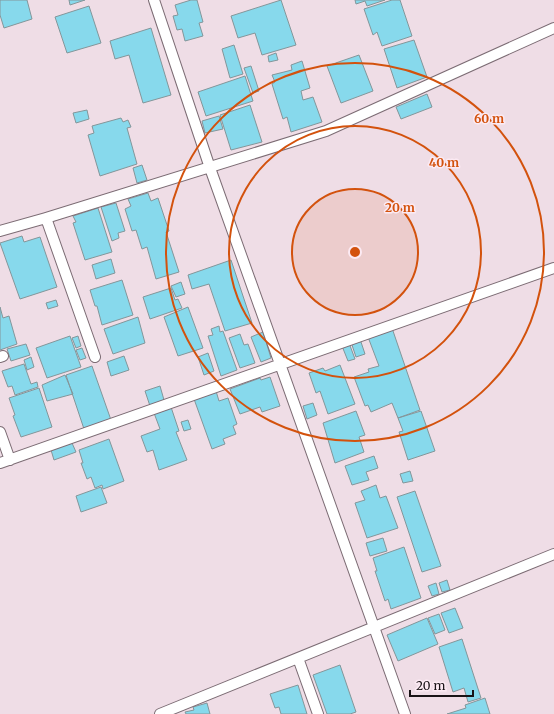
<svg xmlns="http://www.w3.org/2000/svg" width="554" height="714" viewBox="0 0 554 714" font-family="Merriweather,serif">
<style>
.building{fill:#87d9ec;stroke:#83969a}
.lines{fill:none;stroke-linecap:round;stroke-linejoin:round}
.lane-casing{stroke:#7c6c74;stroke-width:12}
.lane{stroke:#fff;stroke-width:10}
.ring{fill:none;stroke:#d3520d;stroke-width:2}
.centre{fill:#d3520d;stroke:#fceaf3;stroke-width:2}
.ring-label{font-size:12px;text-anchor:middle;font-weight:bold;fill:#d3520d;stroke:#fceaf3;stroke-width:3;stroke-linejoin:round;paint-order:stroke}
</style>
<rect width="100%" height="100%" fill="#efdde6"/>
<path class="building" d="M0 0H27L32 19 4 28 0 15Z
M69 0H85L70 5Z
M191 0H197L203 22 199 23 203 36 185 41 182 29 177 30 173 16 178 15 175 5Z
M281 0 296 45 262 55 255 33 238 38 231 16Z
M355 0H385L367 6 365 1 356 4Z
M392 0H400L412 36 382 46 377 32 373 35 364 9Z
M89 6 101 43 67 53 55 17Z
M151 28 171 95 143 103 129 55 115 59 110 41Z
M414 40 427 77 397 88 384 49Z
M234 45 243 74 230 78 222 49Z
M276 53 278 60 269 62 268 56Z
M359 55 373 91 341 103 327 66Z
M302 61 310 88 301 91 303 100 313 97 322 122 291 132 287 117 283 119 272 84 275 82 272 75 292 70 291 65Z
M251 66 259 91 253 93 244 68Z
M245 76 253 101 206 116 198 92Z
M427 94 432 107 401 119 396 107Z
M250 105 262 142 231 150 220 115Z
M87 110 89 119 76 123 73 113Z
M219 116 223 129 205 133 202 121Z
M121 118 123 122 128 120 131 127 127 128 137 164 100 176 88 135 94 133 92 126Z
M142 165 147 180 137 183 133 168Z
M148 193 151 201 158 198 169 231 166 232 179 272 156 279 147 247 142 249 136 230 132 231 125 209 131 206 128 199Z
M116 203 125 231 118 233 119 238 112 241 101 207Z
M98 208 112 252 85 260 73 223 76 222 73 216Z
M22 236 24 242 40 237 57 287 20 299 0 243Z
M111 259 115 273 96 279 92 265Z
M231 260 252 323 225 331 209 284 192 289 188 275Z
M122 280 133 315 102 325 97 306H95L90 290Z
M181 282 185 294 176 297 171 286Z
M171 288 175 300 178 299 182 308 150 319 143 297Z
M56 300 58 306 48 309 46 303Z
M0 307 3 318 9 316 17 344 0 350Z
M188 307 203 348 178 356 164 317Z
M138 317 145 343 113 354 104 329Z
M219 326 220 332 223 331 237 370 221 376 208 336 213 335 211 329Z
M392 328 420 410 398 418 392 403 371 412 368 405 365 406 354 377 369 372 368 369 379 366 368 337Z
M263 332 271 358 261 362 251 337Z
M240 334 244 345 248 344 255 363 240 368 229 338Z
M70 336 81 367 47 378 36 348Z
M78 336 81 346 76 348 72 338Z
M360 339 365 354 356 357 351 342Z
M349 343 355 359 348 361 342 346Z
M26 344 30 355 11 361 7 349Z
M82 348 86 358 80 360 76 350Z
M208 353 214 371 204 375 198 357Z
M124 356 129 370 111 376 107 362Z
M31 357 34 367 27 370 24 360Z
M24 364 31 384 37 382 38 387 15 395 12 386 8 387 2 371Z
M340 365 355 404 328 414 320 391 316 393 309 373 323 368 325 371Z
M92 366 111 420 84 429 66 375Z
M65 375 73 394 47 401 42 385Z
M270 377 280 406 262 412 260 407 240 414 230 389 260 378 261 380Z
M160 386 164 400 150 406 145 391Z
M39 388 52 427 21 437 13 416 15 415 9 398Z
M216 391 219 401 228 398 237 424 233 426 236 434 223 439 225 444 212 449 194 399Z
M313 403 317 415 307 419 303 406Z
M171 407 179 431 176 432 187 460 159 470 153 450 147 452 141 436 160 429 154 413Z
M356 411 365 435 359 437 364 452 335 463 323 423Z
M421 411 435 451 408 460 399 432 403 431 398 418Z
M188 420 191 429 184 431 181 422Z
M109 439 124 481 103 489 102 485 95 488 91 477 87 479 81 463H83L79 450Z
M72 443 76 452 54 460 51 450Z
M374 456 378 468 366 472 369 480 352 485 345 466Z
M410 471 413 481 403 483 400 474Z
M376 485 380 498 386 496 398 528 367 538 355 503 365 500 361 491Z
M101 487 107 503 81 512 76 496Z
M415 491 441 566 422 572 397 497Z
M383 538 387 551 370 556 366 543Z
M404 547 421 598 391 609 388 599 385 601 375 571H377L373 558Z
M447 580 450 590 442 592 439 583Z
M436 583 439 594 432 596 428 586Z
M455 608 463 628 449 633 441 613Z
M439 614 445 630 435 634 428 618Z
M427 618 438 644 398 661 387 635Z
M462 639 481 698 468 702 464 688 453 692 439 647Z
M340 665 356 712 350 714H327L313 675Z
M298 685 307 714H281L279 707 275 708 270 694Z
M485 698 490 714H447L466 708 465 705Z
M207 703 210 714H186L185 712 194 710 193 707Z"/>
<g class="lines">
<defs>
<path id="lane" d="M154 0 210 168 405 714
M46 218 95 357
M0 231 46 218 326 131 554 28
M0 357 3 356
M0 432 10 460
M0 463 554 268
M298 658 318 714
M160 714 554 554"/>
</defs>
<use href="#lane" class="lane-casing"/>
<use href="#lane" class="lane"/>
</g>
<circle cx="355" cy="252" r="63" fill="#d3520d" fill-opacity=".12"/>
<g class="ring">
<circle cx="355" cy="252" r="63"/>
<circle cx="355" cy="252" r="126"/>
<circle cx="355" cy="252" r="189"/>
</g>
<circle cx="355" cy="252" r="6" class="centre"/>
<g class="ring-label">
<text x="489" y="123">60 m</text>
<text x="444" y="167">40 m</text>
<text x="400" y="212">20 m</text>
</g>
<path d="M410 690v6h63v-6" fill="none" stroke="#191316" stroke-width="2"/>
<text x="416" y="690" font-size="12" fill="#191316" stroke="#fceaf3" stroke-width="3" paint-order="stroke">20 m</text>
</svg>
